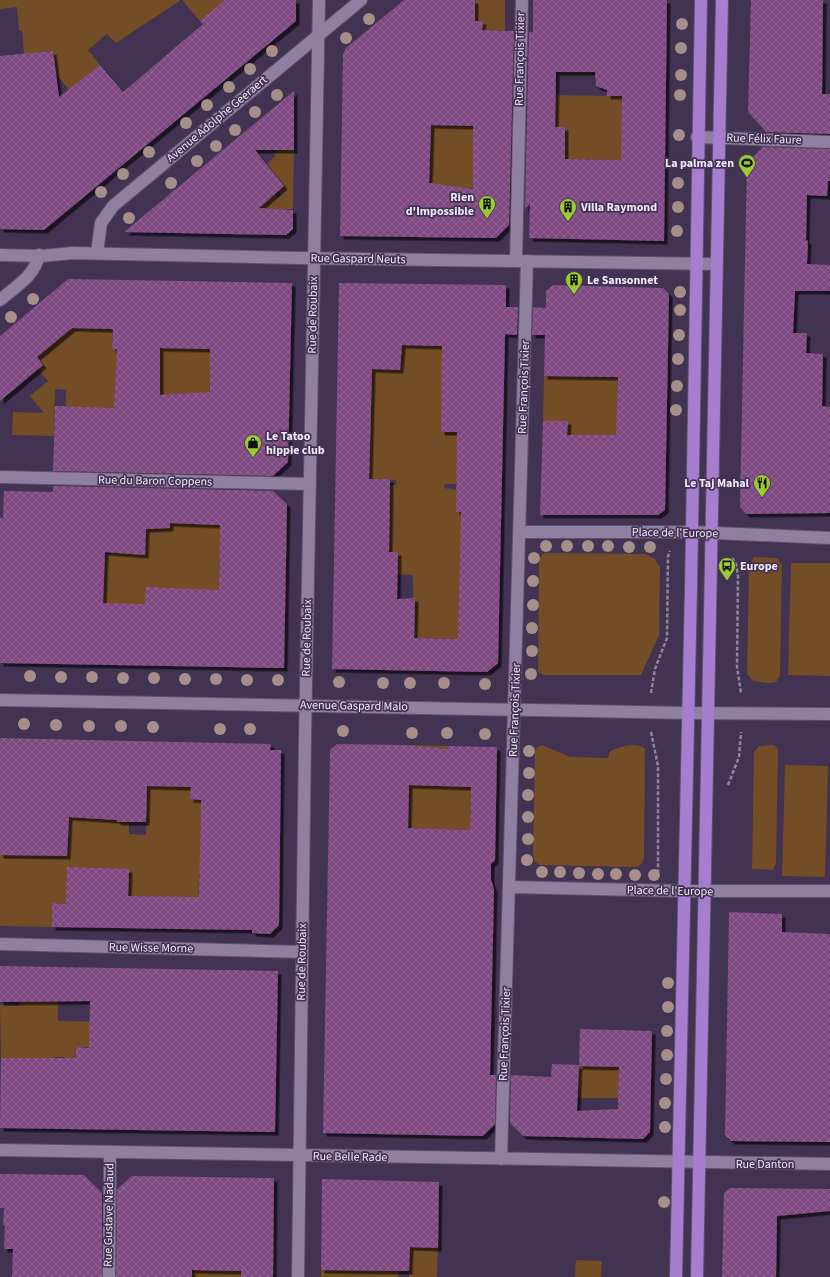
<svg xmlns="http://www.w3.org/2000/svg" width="830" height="1277" viewBox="0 0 830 1277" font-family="'Source Sans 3',sans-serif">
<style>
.grass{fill:#724d26}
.building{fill:url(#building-cross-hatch);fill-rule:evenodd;filter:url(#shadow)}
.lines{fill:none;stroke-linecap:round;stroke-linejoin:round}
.minor-casing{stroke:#5d5069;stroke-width:14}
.major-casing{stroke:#5d5069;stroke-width:14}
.path{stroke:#91859e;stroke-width:2.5;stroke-dasharray:4 2;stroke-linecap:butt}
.minor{stroke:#8f7fa1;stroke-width:12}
.major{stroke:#a67ed0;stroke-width:12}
.tree{fill:#a68e8a}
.labels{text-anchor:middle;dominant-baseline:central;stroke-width:3.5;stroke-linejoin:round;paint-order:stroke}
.street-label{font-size:12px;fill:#f2e9fc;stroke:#413351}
.poi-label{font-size:12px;font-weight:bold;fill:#f2e9fc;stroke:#413351;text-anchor:start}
</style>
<defs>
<pattern id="building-cross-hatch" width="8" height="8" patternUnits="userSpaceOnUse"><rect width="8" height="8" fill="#7f4881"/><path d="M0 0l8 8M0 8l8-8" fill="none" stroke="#926294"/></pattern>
<filter id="shadow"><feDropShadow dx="3.5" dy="3.5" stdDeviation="0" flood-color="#0009"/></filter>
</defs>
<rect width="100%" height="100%" fill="#413351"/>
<path class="grass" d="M0 0H181L116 43 107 34 88 50 100 65 90 73 82 106 56 74 53 51 41 52 43 76 24 54 22 31 19 30 17 7 0 9Z
M182 0H232L200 21Z
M475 0H505V31L482 30 483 21H475Z
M531 95 626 96 621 160 565 159 554 127Z
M421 125 479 127 473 199V188H453L429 183V165Z
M279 150H294L293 209H241V235L216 234 217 203 260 176 278 197 281 195 279 191 284 186 268 166H265L275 156 274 154Z
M468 306 442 368V379L447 380 442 393 441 406H446L441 419V431L457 432V484H445L444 488 457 490 456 512H465L458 639 414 638 413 575 368 573 397 562 398 553 388 552 385 485H396V480L367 479 372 369 400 370 401 358 372 344 417 346V324Z
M113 316 112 348 211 316 209 429 190 393 115 400 114 417 66 421V390L55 389 54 436 12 435 13 412 44 413 30 396 48 381 38 369 43 365 37 357 62 328H73Z
M618 370 617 400 651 436 567 435V421H543L544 376Z
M113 519 131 554 145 555 146 529 170 527V523L253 524 219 560V581L251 595 178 588 177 599 145 626 103 609 105 554H112Z
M546 553 646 554 655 559 660 568 659 635 641 675H543L538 672 539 560 543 554Z
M754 557 777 558 782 565 780 676 776 682 769 683 753 681 747 674 749 566Z
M791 563H830V676L788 675Z
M409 745 448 746 471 787 470 830 408 828Z
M542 745 570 757 608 758 610 751C620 747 636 741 645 749L644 856C643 862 642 866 635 867L540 865 535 862 533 854 535 753 537 747Z
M773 745 777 747 778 752 776 863 773 870 752 869 754 752 759 746Z
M785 765 828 766 825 877 782 876Z
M117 774V822H129V834L146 835 147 786 165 787V780H191V799L206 800 201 810 200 851H222L203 874H199L198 930 164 929 165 897 128 896V874L66 904 52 903V927L0 926V855L67 856 69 817H73V813Z
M19 993 58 995V1021L106 1022 97 1047H76L75 1066 65 1065 64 1057H54L53 1059 1 1058 0 1005 19 1006Z
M579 1065 651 1068 650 1098H578Z
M410 1240 429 1241V1248H438L437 1277H409Z
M399 1244 398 1277H321V1269Z
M576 1260 602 1261 601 1277H575Z
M193 1270 241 1271V1277H192Z"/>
<path class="building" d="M225 0H296V21L44 230 0 229V56L53 51 59 97 100 65 123 92 203 24 200 21Z
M404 0H475V21H483L482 30 514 31 509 225 496 238 340 236 343 54 346 48ZM431 125 473 126V189L429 183Z
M533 0H667L664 241 529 238 530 204 525 209 529 32H533ZM556 72H595L596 86 607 90V96H622L621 160 565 159V127H555Z
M751 0H823L822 94H830V134L766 132 748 112Z
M294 91V150H255L284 186 259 208 293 210V229L286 235 124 232Z
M763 147 830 149V181H828L827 196 807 195 806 240 808 241 807 264 830 265V291H795L793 333H807L806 353 823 354 822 406 830 407V513L746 514 740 507 747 163Z
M68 279 292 283 288 462 273 476 53 471 55 406 114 408 117 349H112L113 329 72 328 37 357 43 365 0 401V336ZM160 348 210 349V392L160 395Z
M339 283 506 285V307H518L517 335 505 334 498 663 487 672 332 669ZM402 345 442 346 441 432H457L456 512H461L458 639 414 638 415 598 397 599 398 552H389L390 479H369L372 369 400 370Z
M553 285 663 288 669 294 665 510 658 515H540L543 421H568L567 435H616L618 377 544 376 545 335H532L533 307 546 308V291Z
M53 486 273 491 287 504 284 668 0 663V518H3L4 491 53 492ZM170 523 220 525 219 590 146 587 145 604 103 603 105 552 145 555 146 529 170 528Z
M0 738 271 744 270 750H281L279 925 270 934 252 933V930L52 927V903L66 904 67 867 129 869 128 896 199 897 201 800 190 799 191 787 147 786 146 822H117V820L69 817 67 856 0 855Z
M337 744 405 745 448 749V746L497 747 495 860 491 864V880L494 889 490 1075H496L495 1124 483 1136 323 1133 330 750ZM409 785 471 787 470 830 408 828Z
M729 912 782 914V932L830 934V1142L731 1141 725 1135Z
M0 966 278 971 275 1132 0 1128 1 1058H76V1047L89 1048 90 1001 0 1002Z
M580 1029 652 1031 650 1132 643 1139 523 1136 510 1123 511 1075 551 1077 552 1064 579 1065 577 1111 618 1109 619 1067 579 1066Z
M0 1174 84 1175 102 1193V1277H12L13 1249H4L5 1225H3L4 1208H0Z
M132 1176 274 1178 273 1277H241V1271L192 1270V1277H116L117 1189Z
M322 1179 439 1182 438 1248 410 1247 409 1271 321 1270Z
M730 1188 830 1189V1211L777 1216 776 1277H722L724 1193Z"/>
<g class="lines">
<defs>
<path id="minor" d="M697 137 830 142
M97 253 101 223 113 206 361 0
M0 255 42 256 72 253 297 258 716 264
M516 261 522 0
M0 300C15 287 35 276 39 255
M0 477 310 484
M520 532H692L830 538
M0 700 687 713 830 714
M509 887 683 891H830
M0 944 302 952
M0 1150 830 1164
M501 1159 527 261
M109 1277 110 1152
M298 1277 305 737 319 0"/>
<path id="major" d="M676 1277 691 588 701 0
M697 1277 722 0"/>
</defs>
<use href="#minor" class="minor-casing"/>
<use href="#major" class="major-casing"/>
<path class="path" d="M732 558 736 564 738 576 737 667 741 693
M651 693 655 669 667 638 668 556 670 551
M651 732 658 766V872
M728 785 739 757 741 732"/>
<use href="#minor" class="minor"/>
<use href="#major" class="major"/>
</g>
<g class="tree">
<circle cx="369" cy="19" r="6"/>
<circle cx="682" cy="24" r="6"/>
<circle cx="346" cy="38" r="6"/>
<circle cx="681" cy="48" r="6"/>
<circle cx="272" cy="51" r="6"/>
<circle cx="250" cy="69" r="6"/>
<circle cx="681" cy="75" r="6"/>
<circle cx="229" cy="87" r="6"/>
<circle cx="277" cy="95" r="6"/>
<circle cx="680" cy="95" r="6"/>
<circle cx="207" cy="105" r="6"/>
<circle cx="255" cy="112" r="6"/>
<circle cx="186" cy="123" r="6"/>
<circle cx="235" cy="130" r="6"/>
<circle cx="679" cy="135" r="6"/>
<circle cx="216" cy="146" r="6"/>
<circle cx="149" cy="152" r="6"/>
<circle cx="197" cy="161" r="6"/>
<circle cx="123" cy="174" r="6"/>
<circle cx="171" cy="183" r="6"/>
<circle cx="678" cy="183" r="6"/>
<circle cx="101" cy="192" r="6"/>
<circle cx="678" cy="207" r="6"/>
<circle cx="129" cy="218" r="6"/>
<circle cx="677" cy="231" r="6"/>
<circle cx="680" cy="292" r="6"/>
<circle cx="33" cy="299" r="6"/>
<circle cx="680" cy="310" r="6"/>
<circle cx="11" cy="317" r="6"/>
<circle cx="679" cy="335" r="6"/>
<circle cx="678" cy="359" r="6"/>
<circle cx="677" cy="386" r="6"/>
<circle cx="676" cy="410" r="6"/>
<circle cx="546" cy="546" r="6"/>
<circle cx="567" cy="546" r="6"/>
<circle cx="588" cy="546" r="6"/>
<circle cx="608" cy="546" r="6"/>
<circle cx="629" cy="547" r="6"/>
<circle cx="650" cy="547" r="6"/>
<circle cx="534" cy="558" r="6"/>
<circle cx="533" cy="581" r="6"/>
<circle cx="533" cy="605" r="6"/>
<circle cx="532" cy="628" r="6"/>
<circle cx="532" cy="651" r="6"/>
<circle cx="531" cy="674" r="6"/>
<circle cx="30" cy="676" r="6"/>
<circle cx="61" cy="677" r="6"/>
<circle cx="92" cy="677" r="6"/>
<circle cx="123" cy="678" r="6"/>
<circle cx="154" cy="678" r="6"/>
<circle cx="185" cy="679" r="6"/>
<circle cx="216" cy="679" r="6"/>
<circle cx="247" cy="680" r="6"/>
<circle cx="278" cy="680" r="6"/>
<circle cx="339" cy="682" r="6"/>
<circle cx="383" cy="683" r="6"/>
<circle cx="410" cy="683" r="6"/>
<circle cx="444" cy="683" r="6"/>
<circle cx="485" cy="684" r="6"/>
<circle cx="24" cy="724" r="6"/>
<circle cx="56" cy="725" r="6"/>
<circle cx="89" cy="726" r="6"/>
<circle cx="121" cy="726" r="6"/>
<circle cx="153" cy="727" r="6"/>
<circle cx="220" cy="729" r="6"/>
<circle cx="250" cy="729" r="6"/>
<circle cx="343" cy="731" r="6"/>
<circle cx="412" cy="733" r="6"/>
<circle cx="447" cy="733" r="6"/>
<circle cx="485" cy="734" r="6"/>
<circle cx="529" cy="751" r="6"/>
<circle cx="529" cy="773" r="6"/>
<circle cx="528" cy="795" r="6"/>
<circle cx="528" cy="817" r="6"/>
<circle cx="528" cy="839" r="6"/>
<circle cx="527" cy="860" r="6"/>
<circle cx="542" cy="872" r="6"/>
<circle cx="560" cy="872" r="6"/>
<circle cx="579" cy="873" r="6"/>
<circle cx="598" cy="874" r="6"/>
<circle cx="616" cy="874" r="6"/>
<circle cx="635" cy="875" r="6"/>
<circle cx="654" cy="875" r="6"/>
<circle cx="668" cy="983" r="6"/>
<circle cx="668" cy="1007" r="6"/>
<circle cx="667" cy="1031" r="6"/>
<circle cx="667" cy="1055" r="6"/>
<circle cx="666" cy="1079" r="6"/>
<circle cx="665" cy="1103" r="6"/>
<circle cx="665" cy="1127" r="6"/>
<circle cx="664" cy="1202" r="6"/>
</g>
<defs>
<symbol id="stadium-pin" viewBox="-11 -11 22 30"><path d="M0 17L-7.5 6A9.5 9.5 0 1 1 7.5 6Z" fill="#9cca32" stroke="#413351"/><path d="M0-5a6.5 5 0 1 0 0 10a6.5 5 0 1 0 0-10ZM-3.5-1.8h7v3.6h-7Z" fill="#111"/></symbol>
<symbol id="building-pin" viewBox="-11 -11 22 30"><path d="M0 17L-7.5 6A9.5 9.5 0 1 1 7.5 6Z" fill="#9cca32" stroke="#413351"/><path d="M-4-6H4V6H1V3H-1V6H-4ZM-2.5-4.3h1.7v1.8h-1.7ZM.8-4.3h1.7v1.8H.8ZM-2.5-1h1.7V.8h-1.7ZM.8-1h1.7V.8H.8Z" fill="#111"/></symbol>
<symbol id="shop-pin" viewBox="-11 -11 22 30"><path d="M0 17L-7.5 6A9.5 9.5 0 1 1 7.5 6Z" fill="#9cca32" stroke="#413351"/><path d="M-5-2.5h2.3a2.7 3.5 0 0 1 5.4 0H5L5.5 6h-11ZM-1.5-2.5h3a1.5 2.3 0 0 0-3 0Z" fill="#111"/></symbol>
<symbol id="restaurant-pin" viewBox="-11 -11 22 30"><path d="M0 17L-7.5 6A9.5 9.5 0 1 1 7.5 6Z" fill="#9cca32" stroke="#413351"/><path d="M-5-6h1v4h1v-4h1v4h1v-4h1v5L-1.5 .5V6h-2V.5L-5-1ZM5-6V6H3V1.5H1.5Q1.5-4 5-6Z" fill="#111"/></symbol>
<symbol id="bus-pin" viewBox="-11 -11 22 30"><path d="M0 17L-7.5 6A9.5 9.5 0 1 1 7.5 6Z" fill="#9cca32" stroke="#413351"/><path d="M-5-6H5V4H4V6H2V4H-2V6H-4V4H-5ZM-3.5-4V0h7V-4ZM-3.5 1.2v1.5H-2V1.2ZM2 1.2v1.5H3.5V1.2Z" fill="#111"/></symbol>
</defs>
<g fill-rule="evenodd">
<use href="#stadium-pin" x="737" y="153" width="20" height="27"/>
<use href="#building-pin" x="477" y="194" width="20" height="27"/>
<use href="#building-pin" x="558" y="197" width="20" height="27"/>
<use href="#building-pin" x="564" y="270" width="20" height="27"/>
<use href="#shop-pin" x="243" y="433" width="20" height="27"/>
<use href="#restaurant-pin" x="752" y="473" width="20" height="27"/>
<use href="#bus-pin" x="717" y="556" width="20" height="27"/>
</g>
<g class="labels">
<g class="street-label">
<text transform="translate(520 59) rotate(-89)">Rue François Tixier</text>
<text transform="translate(217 119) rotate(-40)">Avenue Adolphe Geeraert</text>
<text transform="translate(764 139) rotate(2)">Rue Félix Faure</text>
<text transform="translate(358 259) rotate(1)">Rue Gaspard Neuts</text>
<text transform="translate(313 315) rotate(-89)">Rue de Roubaix</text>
<text transform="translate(524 387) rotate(-88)">Rue François Tixier</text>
<text transform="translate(155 481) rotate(1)">Rue du Baron Coppens</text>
<text transform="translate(675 533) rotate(1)">Place de l'Europe</text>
<text transform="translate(307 638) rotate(-89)">Rue de Roubaix</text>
<text transform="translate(354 706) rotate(1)">Avenue Gaspard Malo</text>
<text transform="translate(515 710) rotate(-88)">Rue François Tixier</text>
<text transform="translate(670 891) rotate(1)">Place de l'Europe</text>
<text transform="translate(151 948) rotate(1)">Rue Wisse Morne</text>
<text transform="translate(302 962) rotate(-89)">Rue de Roubaix</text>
<text transform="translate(505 1034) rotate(-88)">Rue François Tixier</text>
<text transform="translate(350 1157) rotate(1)">Rue Belle Rade</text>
<text x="765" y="1164">Rue Danton</text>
<text transform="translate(109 1215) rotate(-89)">Rue Gustave Nadaud</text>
</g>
<g class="poi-label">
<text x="734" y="163" text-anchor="end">La palma zen</text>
<text x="474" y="197" text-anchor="end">Rien<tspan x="474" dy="14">d'Impossible</tspan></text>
<text x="581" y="207">Villa Raymond</text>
<text x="587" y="280">Le Sansonnet</text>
<text x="266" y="436">Le Tatoo<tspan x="266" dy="14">hippie club</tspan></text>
<text x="749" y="483" text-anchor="end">Le Taj Mahal</text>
<text x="740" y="566">Europe</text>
</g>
</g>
</svg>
